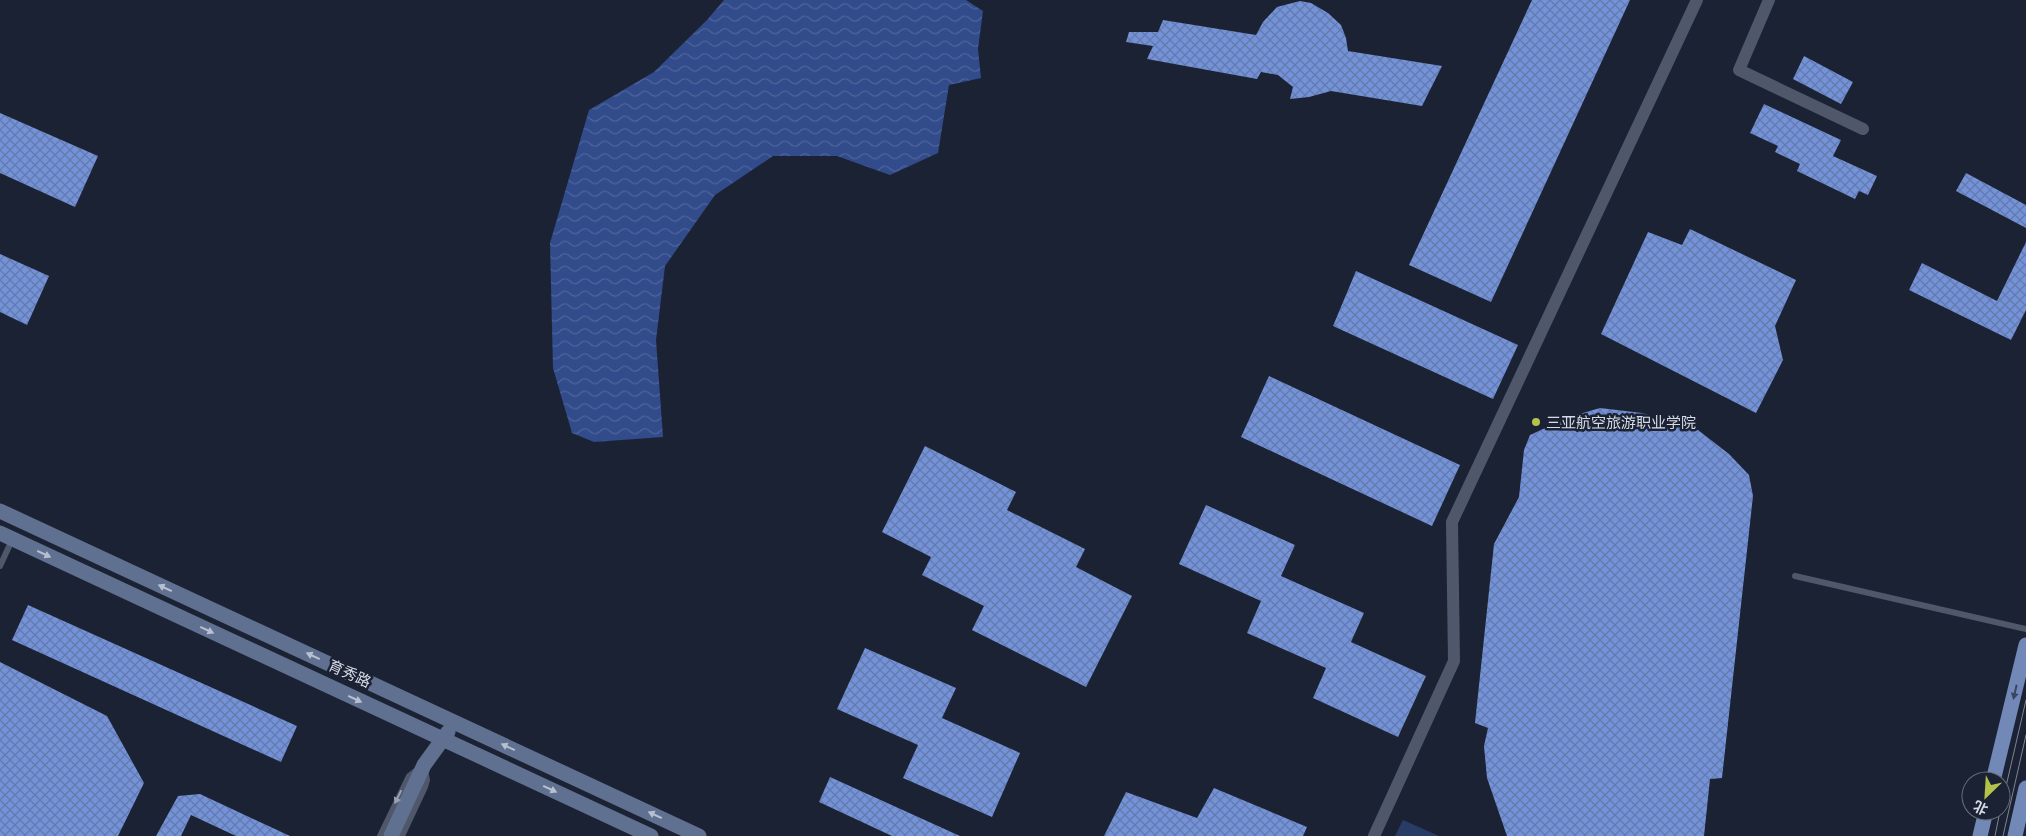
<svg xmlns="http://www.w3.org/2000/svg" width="2026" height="836" viewBox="0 0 2026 836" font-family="'Exo 2','Noto Sans SC',sans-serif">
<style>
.pitch{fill:#293c66}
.water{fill:url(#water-waves)}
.building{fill:url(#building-cross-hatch)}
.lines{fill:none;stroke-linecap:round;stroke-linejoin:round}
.lane{stroke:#4f586a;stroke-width:6}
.street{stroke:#4f586a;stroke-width:12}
.secondary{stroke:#607090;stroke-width:15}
.primary{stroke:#7288b7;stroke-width:15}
.tram{stroke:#7e8492;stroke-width:1}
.oneway{fill:#b8c0d0}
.oneway2{fill:#394661}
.oneway3{fill:#99a0ae}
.poi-dot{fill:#b5c24a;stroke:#1b2233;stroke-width:2}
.labels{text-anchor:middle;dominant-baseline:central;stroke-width:5;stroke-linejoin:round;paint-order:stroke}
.poi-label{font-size:15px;fill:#d6dbe6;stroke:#1b2233;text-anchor:start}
.street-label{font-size:15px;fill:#d6dbe6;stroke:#1b2233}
</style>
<defs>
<pattern id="water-waves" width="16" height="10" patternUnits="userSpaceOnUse" patternTransform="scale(1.25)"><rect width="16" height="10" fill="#314b8b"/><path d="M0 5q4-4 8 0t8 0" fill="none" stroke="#4e649b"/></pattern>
<pattern id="building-cross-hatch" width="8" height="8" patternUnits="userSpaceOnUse" patternTransform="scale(1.25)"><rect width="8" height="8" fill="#7392d8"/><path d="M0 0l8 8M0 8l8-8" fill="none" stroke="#647aac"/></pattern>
</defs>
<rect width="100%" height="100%" fill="#1b2233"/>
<path class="pitch" d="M1403 820 1439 836H1395Z"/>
<path class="water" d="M724 0H966L983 11 978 49 981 78 949 85 938 153 890 175 837 156H773L715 195 665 266 656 340 663 437 594 442 572 433 553 368 550 243 589 110 654 72 707 20Z"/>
<path class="building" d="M1532 0H1630L1491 302 1409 265Z
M1300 1 1311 3 1328 13 1341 25 1346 38 1348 51 1442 66 1422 106 1331 91 1309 97 1290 99 1293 87 1278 75 1261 72 1257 79 1147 59 1153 46 1126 42 1129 32H1158L1163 20 1256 35 1263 22 1277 7Z
M1804 56 1853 82 1841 104 1793 79Z
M1764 104 1841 140 1833 156 1877 176 1868 195 1859 191 1855 199 1797 171 1800 164 1775 152 1778 146 1750 133Z
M0 113 98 156 75 207 0 173Z
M1966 173 2026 205V228L1956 191Z
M1690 229 1796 280 1775 326 1783 360 1756 413 1601 334 1648 232 1682 245Z
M2026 242V310L2011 340 1909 290 1922 263 1997 301Z
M0 254 49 276 27 325 0 312Z
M1356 271 1518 345 1493 399 1333 326Z
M1269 376 1460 465 1432 526 1241 437Z
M1600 408 1642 413 1698 430 1729 454 1749 475 1753 496 1722 778 1710 779 1704 836H1507L1487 778 1484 746 1488 728 1475 723 1494 544 1519 497 1524 450 1530 435 1569 417Z
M925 446 1016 492 1007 510 1085 549 1076 567 1132 596 1086 687 972 630 984 606 922 575 931 557 882 532Z
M1206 505 1295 545 1281 576 1364 613 1351 642 1426 676 1398 737 1313 698 1326 668 1247 633 1261 601 1179 564Z
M28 605 297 726 281 762 12 640Z
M865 648 956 688 942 718 1020 753 992 817 903 778 918 745 837 709Z
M0 662 107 716 144 783 118 836H0Z
M830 777 960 836H892L819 802Z
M1214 788 1307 827 1303 836H1104L1126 792 1197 818Z
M200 794 290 836H236L191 815 181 836H156L178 796Z"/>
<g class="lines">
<path class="lane" d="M0 566 12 540
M1795 576 2026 629
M380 836 409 776 418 769
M402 836 425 787 427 780 425 770"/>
<path class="street" d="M1769 0 1739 70 1863 129
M1374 836 1454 661 1452 522 1697 0"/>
<path class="secondary" d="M0 511 699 836
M0 533 651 836
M391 836 424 765 448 732"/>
<path class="primary" d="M1993 781 2026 645
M1980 836 1986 811
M2015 836 2026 788"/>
<path class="tram" d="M2001 808 2026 700
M1995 836 2000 811
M2003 836 2026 735"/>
</g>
<defs><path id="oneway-solid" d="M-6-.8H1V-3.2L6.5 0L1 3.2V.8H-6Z" transform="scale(1.25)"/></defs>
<g class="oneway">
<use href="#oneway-solid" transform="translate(44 554) rotate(25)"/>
<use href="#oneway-solid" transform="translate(165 588) rotate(-155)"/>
<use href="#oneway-solid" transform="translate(207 630) rotate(25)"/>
<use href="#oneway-solid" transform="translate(313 656) rotate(-155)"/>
<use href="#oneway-solid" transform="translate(355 699) rotate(25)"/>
<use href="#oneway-solid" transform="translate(508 747) rotate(-155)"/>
<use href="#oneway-solid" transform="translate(550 789) rotate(25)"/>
<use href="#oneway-solid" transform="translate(655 815) rotate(-155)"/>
</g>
<use class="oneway2" href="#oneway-solid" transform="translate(2015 692) rotate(103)"/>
<use class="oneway3" href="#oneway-solid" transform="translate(398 797) rotate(116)"/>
<circle class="poi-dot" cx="1536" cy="422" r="5"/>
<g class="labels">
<g class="poi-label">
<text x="1546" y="422">三亚航空旅游职业学院</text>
</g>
<g class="street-label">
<text transform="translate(350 673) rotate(25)">育秀路</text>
</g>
</g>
<g transform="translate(1986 796) rotate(205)"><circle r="24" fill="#1b2233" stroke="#666c7b"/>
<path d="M0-4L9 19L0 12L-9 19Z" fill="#b5c24a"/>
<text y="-8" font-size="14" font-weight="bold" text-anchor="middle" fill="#d6dbe6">北</text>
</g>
</svg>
